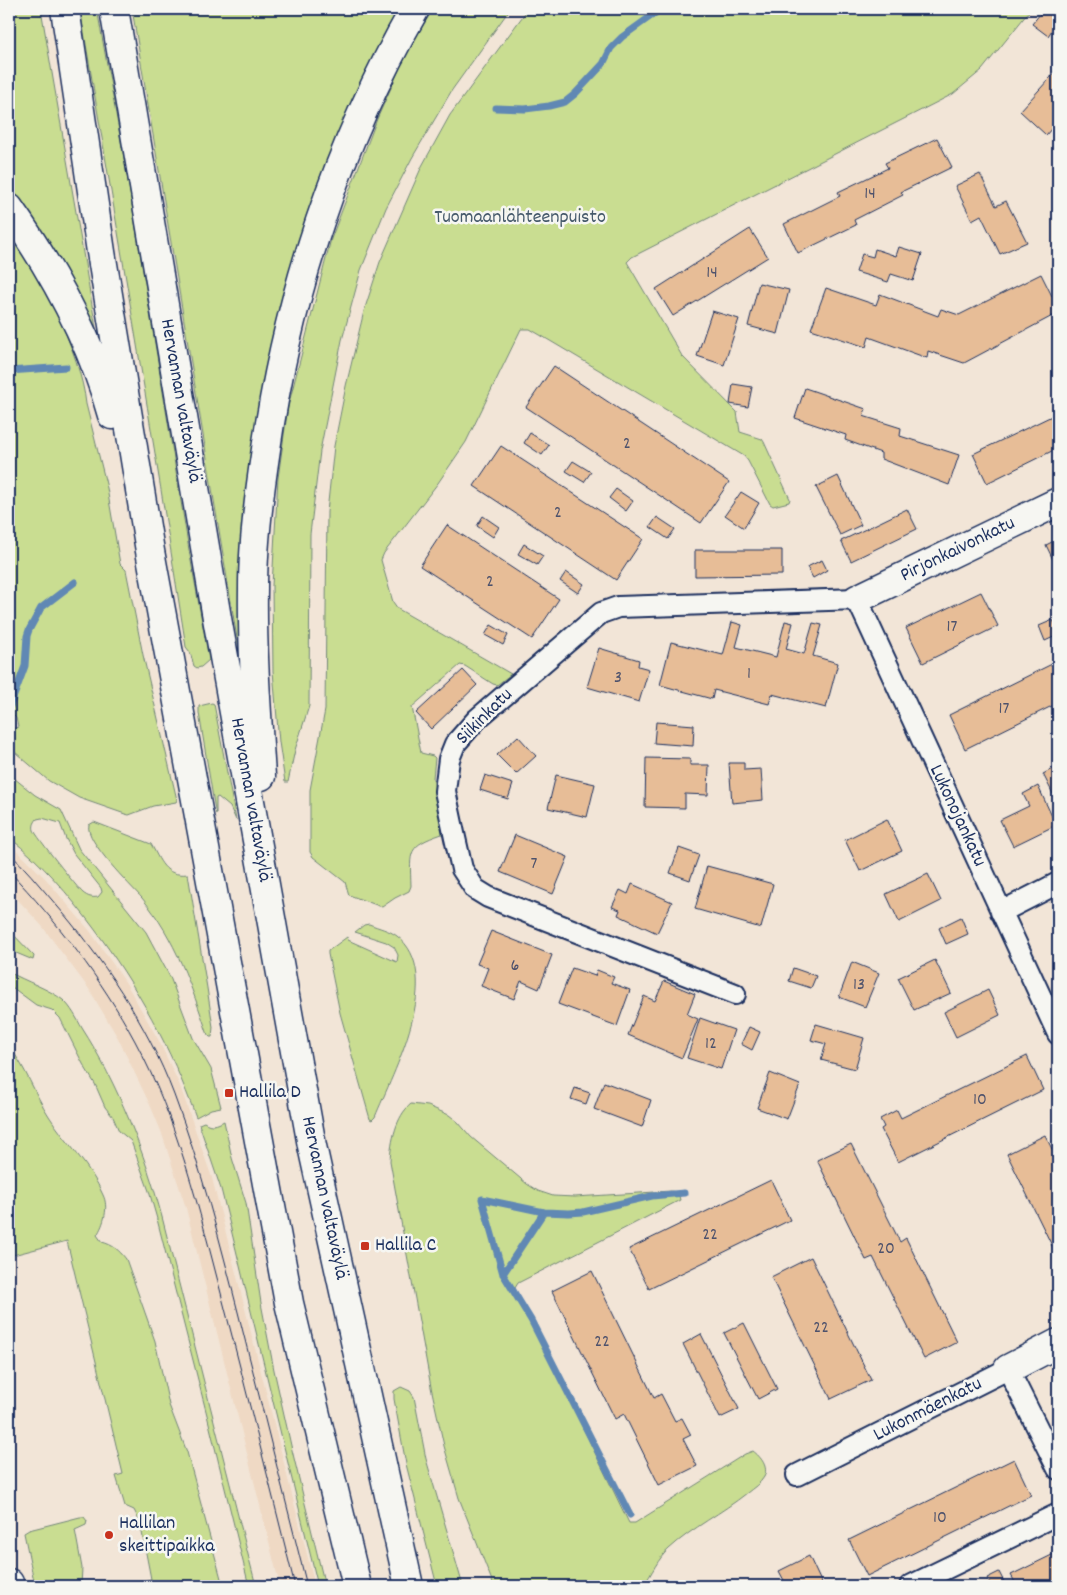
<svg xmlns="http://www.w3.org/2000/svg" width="1067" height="1595" viewBox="0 0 1067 1595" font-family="Dekko,sans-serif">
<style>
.built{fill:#efd9c4}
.green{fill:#c9dd91;stroke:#728678;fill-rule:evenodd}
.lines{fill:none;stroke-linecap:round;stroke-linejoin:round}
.stream{stroke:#6188b4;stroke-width:7}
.building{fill:#e7bd97;stroke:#1b2f5e}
.street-casing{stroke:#1b2f5e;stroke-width:24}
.secondary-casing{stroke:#1b2f5e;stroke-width:31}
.highway-casing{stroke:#1b2f5e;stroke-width:31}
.street{stroke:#f6f6f2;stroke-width:20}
.secondary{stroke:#f6f6f2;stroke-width:28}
.highway{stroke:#f6f6f2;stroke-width:28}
.tram{stroke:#1b2f5e;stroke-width:1}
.poi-dot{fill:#c8321e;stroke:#f6f6f2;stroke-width:2}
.labels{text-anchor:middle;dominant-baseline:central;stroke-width:5;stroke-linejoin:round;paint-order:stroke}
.number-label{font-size:18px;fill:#4e526c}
.park-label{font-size:20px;fill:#465a6b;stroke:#f6f6f2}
.street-label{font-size:20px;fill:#1b2f5e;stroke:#f6f6f2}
.poi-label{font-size:20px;fill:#1b2f5e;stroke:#f6f6f2;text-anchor:start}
</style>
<rect width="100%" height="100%" fill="#f2e5d7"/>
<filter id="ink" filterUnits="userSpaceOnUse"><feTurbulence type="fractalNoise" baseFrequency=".02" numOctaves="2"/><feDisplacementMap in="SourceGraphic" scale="10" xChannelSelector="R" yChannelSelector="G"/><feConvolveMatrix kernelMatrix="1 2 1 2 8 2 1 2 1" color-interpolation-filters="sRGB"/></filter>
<g filter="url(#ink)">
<path class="built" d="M9 843 45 878 90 931 126 983 159 1041 180 1086 212 1178 315 1586H280L186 1208 161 1131 151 1107 118 1038 89 989 42 926 9 890Z"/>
<path class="green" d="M9 9H41L98 340 48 251 9 193Z
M80 9H97L129 186 189 550 209 660 201 667 197 668 194 666 190 652 186 647C153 434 116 221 80 9Z
M132 9H404L303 242 243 674Z
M433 9H510L452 90 412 158 386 208 361 270 342 340 320 451 310 534 309 706 295 750 288 782H285L279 742 273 671 272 586 278 478 288 407 331 239 377 119 408 50Z
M528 9H1031L982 70 953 94 632 257 627 262 682 356 737 412 740 432 762 439 764 442 790 499 789 502 773 506 770 504 748 461 744 456 530 329H521L466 442 438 483 384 553 381 560 393 602 398 609 511 674 497 685 493 684 465 666 460 665 412 707 421 753 433 756 435 758 433 778 443 832 442 834C407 846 410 851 411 886L409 891 395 898 382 907 349 895 345 882 313 857 310 852V790L325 710 327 512 334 446 346 386 364 311 380 262 422 166 450 115Z
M9 232C40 272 81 354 86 404L107 488 120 564 126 570 143 655 177 800 176 802 153 806 129 815 125 814 79 798 49 781 9 747V730L18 727 16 718 9 711Z
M212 703 214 704 236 820 230 807 218 797 216 798V814L215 810 199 713V706Z
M9 774 35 795 61 810 79 849 146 932 170 977 193 1038 211 1069 221 1107 211 1109 196 1117C171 1048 137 986 93 927 69 895 42 863 10 838L9 835ZM42 818 60 823 66 839 74 854 101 888 102 892 98 897C92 898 88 897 83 893 79 890 35 835 34 830 33 826 34 823 37 819Z
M94 822 151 844C160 860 164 877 188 874L207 988 213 1027 212 1037H210L208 1035C191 986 176 939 142 898 131 886 84 840 89 825Z
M369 924C379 928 389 930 397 936 446 974 393 1073 375 1117L372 1120 370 1119 340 1013 328 954V951L347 937 348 940 397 962 398 955 394 947 386 942 355 932 364 925Z
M9 930 34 956 33 960 9 950Z
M9 972C25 981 49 989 63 1000 71 1007 77 1019 82 1028 118 1084 145 1154 162 1217L256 1586H249L247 1578 207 1415 157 1219 149 1191 131 1141 119 1131 113 1117 105 1107 95 1084 83 1064 60 1018 52 1010 36 1005 9 985Z
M9 1046C26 1068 34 1093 49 1116 65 1142 91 1166 103 1195 109 1207 104 1224 97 1235L102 1242C113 1245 119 1250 126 1259L155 1341 169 1405 187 1452 223 1586H124L151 1579 140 1522 134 1510 125 1506 116 1476 123 1474 67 1241 9 1256Z
M411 1104 428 1106 449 1115 458 1122 471 1137 527 1184 538 1191 553 1196 575 1197 671 1191 678 1192 680 1200 518 1283 515 1288 629 1523H635L745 1454 753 1451C761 1457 769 1467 764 1477 760 1484 753 1488 747 1493 722 1513 693 1527 669 1549 658 1558 652 1574 643 1586H494L459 1498 444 1446 431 1387 390 1161C391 1142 396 1116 411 1104Z
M224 1121 232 1158 246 1203 261 1303 274 1370 292 1450 325 1586H318L229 1221 221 1189 199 1124 204 1122C211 1127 217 1125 224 1121Z
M401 1387 410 1391 414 1397 426 1459 463 1586H437L406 1464 394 1399V1391Z
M80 1517H84L87 1521 86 1525 75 1530 82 1568 81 1586H35L24 1533 29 1530Z"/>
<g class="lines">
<path class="stream" d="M496 108 525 109 549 106 565 102 575 94 603 64 611 48 622 37 661 9
M9 371 66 367
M9 709 25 666 27 636 29 630 41 608 75 582
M503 1274 544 1212
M630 1515 531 1320 503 1274 482 1199 544 1212 569 1213 583 1212 652 1196 684 1193"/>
</g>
<path class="building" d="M1044 9 1058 21 1048 36 1032 24Z
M1058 69V121L1046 135 1020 111Z
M937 138 952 167 901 192 903 195 854 220 856 225 798 253 784 224 840 196 838 192 888 168 885 163Z
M980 174 996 206 1006 201 1027 242 1000 254 981 215 972 220 955 186Z
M750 229 768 257 673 316 656 289Z
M899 247 922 254 913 281 891 274 888 282 856 272 862 254 873 257 875 249 896 256Z
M1041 274 1058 308V313L964 363 928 351 927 358 869 337 866 347 811 329 826 288 876 305 880 294 938 316 941 309 959 315Z
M759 283 789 290 778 334 748 326Z
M712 311 739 319 724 365 697 356Z
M554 366 729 482 701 523 526 407Z
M733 384 752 387 748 407 730 404Z
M805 388 866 409 863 416 901 428 900 436 959 455 949 485 881 459V453L845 440 846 435 795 418Z
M1058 413V448L987 483 973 454Z
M530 433 549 445 542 455 524 443Z
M501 446 643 539 616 580 474 486Z
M573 461 591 472 584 482 566 471Z
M838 476 861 525 840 535 816 487Z
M616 489 633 501 626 511 609 498Z
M741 492 759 503 744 528 725 515Z
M907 509 917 529 851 561 841 541Z
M483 516 499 527 493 537 477 526Z
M657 517 675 529 668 539 650 527Z
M447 525 559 599 532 639 420 566Z
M1058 539V570L1046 545Z
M524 544 543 556 537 565 518 554Z
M695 550H782V575L695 576Z
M822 560 827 570 813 578 807 567Z
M566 572 584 584 578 593 560 581Z
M981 592 998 626 923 663 906 628Z
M1053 620 1058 631V635L1045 641 1039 626Z
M785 621 793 623 786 649 804 654 813 623 822 625 813 656 838 663 826 708 772 694 769 704 714 690 712 699 660 685 671 642 723 655 732 622 742 625 736 647 776 657Z
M491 625 508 635 503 645 485 635Z
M599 648 639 660 638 666 649 669 639 702 587 687Z
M1058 661V703L965 749 949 715Z
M463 670 477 685 431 729 416 713Z
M656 722 694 725 693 746 654 743Z
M518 736 536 756 516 774 497 755Z
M646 758 690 759V765H709L708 795 685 794V808L645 807Z
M729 763H744V770L761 769 763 800 732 803Z
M1058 766V804L1043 774Z
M485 775 513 784 508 799 480 790Z
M556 775 595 784 587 817 548 808Z
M1038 786 1056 825 1013 846 1000 820 1029 806 1023 794Z
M887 819 902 851 860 871 845 840Z
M515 835 568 857 553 894 500 872Z
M679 848 699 855 690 880 670 873Z
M707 866 773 884 761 928 695 909Z
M928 874 941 901 899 922 886 894Z
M632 884 672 902 657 933 618 915 620 910 612 907 620 890 628 894Z
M961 917 968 934 946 944 939 928Z
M491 931 552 955 539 989 521 981 514 999 481 986 488 968 477 964Z
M935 960 951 993 914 1010 898 978Z
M852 962 879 973 865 1007 839 997Z
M572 968 595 976 597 970 614 977 611 983 630 990 617 1026 558 1004Z
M793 968 816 976 811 988 789 981Z
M664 981 695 994 687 1014 698 1019 682 1058 628 1035 644 996 655 1001Z
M988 990 1000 1015 956 1037 944 1012Z
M700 1018 734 1030 721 1069 687 1058Z
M816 1024 864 1038 855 1069 821 1060 826 1044 811 1040Z
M749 1027 760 1032 752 1050 741 1044Z
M1027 1056 1043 1090 898 1162 881 1129 884 1127 880 1119 897 1110 901 1118Z
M770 1073 800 1085 787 1119 757 1108Z
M604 1082 651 1100 642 1127 594 1109Z
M575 1088 590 1093 586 1104 571 1099Z
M1045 1135 1058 1161V1258L1007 1154Z
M851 1144 900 1242 906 1238 957 1342 924 1359 873 1257 866 1260 817 1160Z
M771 1180 790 1220 649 1289 629 1249Z
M811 1257 871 1380 831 1399 771 1277Z
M592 1271 654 1398 661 1394 675 1421 682 1418 691 1435 683 1439 697 1466 659 1485 624 1414 615 1419 552 1291Z
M744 1323 777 1389 758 1399 724 1333Z
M701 1334 739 1409 720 1418 683 1344Z
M1014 1459 1031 1495 867 1576 849 1540Z
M1058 1552V1586H1017L1011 1575Z
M809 1556 823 1586H787L779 1571Z
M999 1572 1006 1586H991L987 1578Z"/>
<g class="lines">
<defs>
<path id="street" d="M1001 912 1058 883
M735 994 488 897 475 889 462 869 455 838 445 791 449 759 455 744 477 719 601 613 618 607 857 599 1058 1034
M797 1475 1008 1369 1058 1469
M910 1586 1058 1514"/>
<path id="secondary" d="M857 599 1058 502
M1008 1369 1058 1343
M9 1583V1586"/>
<path id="highway" d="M65 9 101 252 150 551 289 1303 357 1586
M114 9 217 618 312 1146 409 1586
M9 208C54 272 91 339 112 415
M261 776C257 713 252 651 253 588 253 542 259 495 266 449 288 295 338 143 415 9"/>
</defs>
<use href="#street" class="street-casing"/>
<use href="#secondary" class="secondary-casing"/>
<use href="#highway" class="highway-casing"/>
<use href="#street" class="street"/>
<use href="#secondary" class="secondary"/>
<use href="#highway" class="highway"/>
<path class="tram" d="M9 853C25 867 38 884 52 900 102 958 147 1023 174 1095 201 1167 220 1241 239 1316 262 1406 284 1496 307 1586
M9 871C58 923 101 978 135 1041 178 1121 199 1209 222 1297 247 1393 271 1490 295 1586"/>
</g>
</g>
<g class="poi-dot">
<rect x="224" y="1088" width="10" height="10" rx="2.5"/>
<rect x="360" y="1241" width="10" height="10" rx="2.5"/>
<circle cx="109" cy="1535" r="5"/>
</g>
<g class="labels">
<g class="number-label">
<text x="870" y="194">14</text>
<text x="712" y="273">14</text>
<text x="627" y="444">2</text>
<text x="558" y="513">2</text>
<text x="490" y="582">2</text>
<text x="952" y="627">17</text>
<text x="749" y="674">1</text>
<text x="618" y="678">3</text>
<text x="1004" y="709">17</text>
<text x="534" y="864">7</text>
<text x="515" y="966">6</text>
<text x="859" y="985">13</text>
<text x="711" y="1044">12</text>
<text x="980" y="1100">10</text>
<text x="710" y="1235">22</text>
<text x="886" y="1249">20</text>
<text x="821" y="1328">22</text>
<text x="602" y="1342">22</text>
<text x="940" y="1518">10</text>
</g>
<g class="park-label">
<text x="520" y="218">Tuomaanlähteenpuisto</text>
</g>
<g class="street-label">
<text transform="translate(180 401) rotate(80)">Hervannan valtaväylä</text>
<text transform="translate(958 550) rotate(-26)">Pirjonkaivonkatu</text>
<text transform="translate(485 717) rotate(-45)">Siikinkatu</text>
<text transform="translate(250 800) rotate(80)">Hervannan valtaväylä</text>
<text transform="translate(957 816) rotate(65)">Lukonojankatu</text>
<text transform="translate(324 1198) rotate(78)">Hervannan valtaväylä</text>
<text transform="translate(928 1410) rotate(-27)">Lukonmäenkatu</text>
</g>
<g class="poi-label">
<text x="239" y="1093">Hallila D</text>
<text x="375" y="1246">Hallila C</text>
<text x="119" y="1524">Hallilan<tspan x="119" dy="23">skeittipaikka</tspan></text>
</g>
</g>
<rect width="1067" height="1595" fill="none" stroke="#f6f6f2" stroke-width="30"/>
<rect x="15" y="15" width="1037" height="1565" fill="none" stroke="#1b2f5e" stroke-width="2" filter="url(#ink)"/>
</svg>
